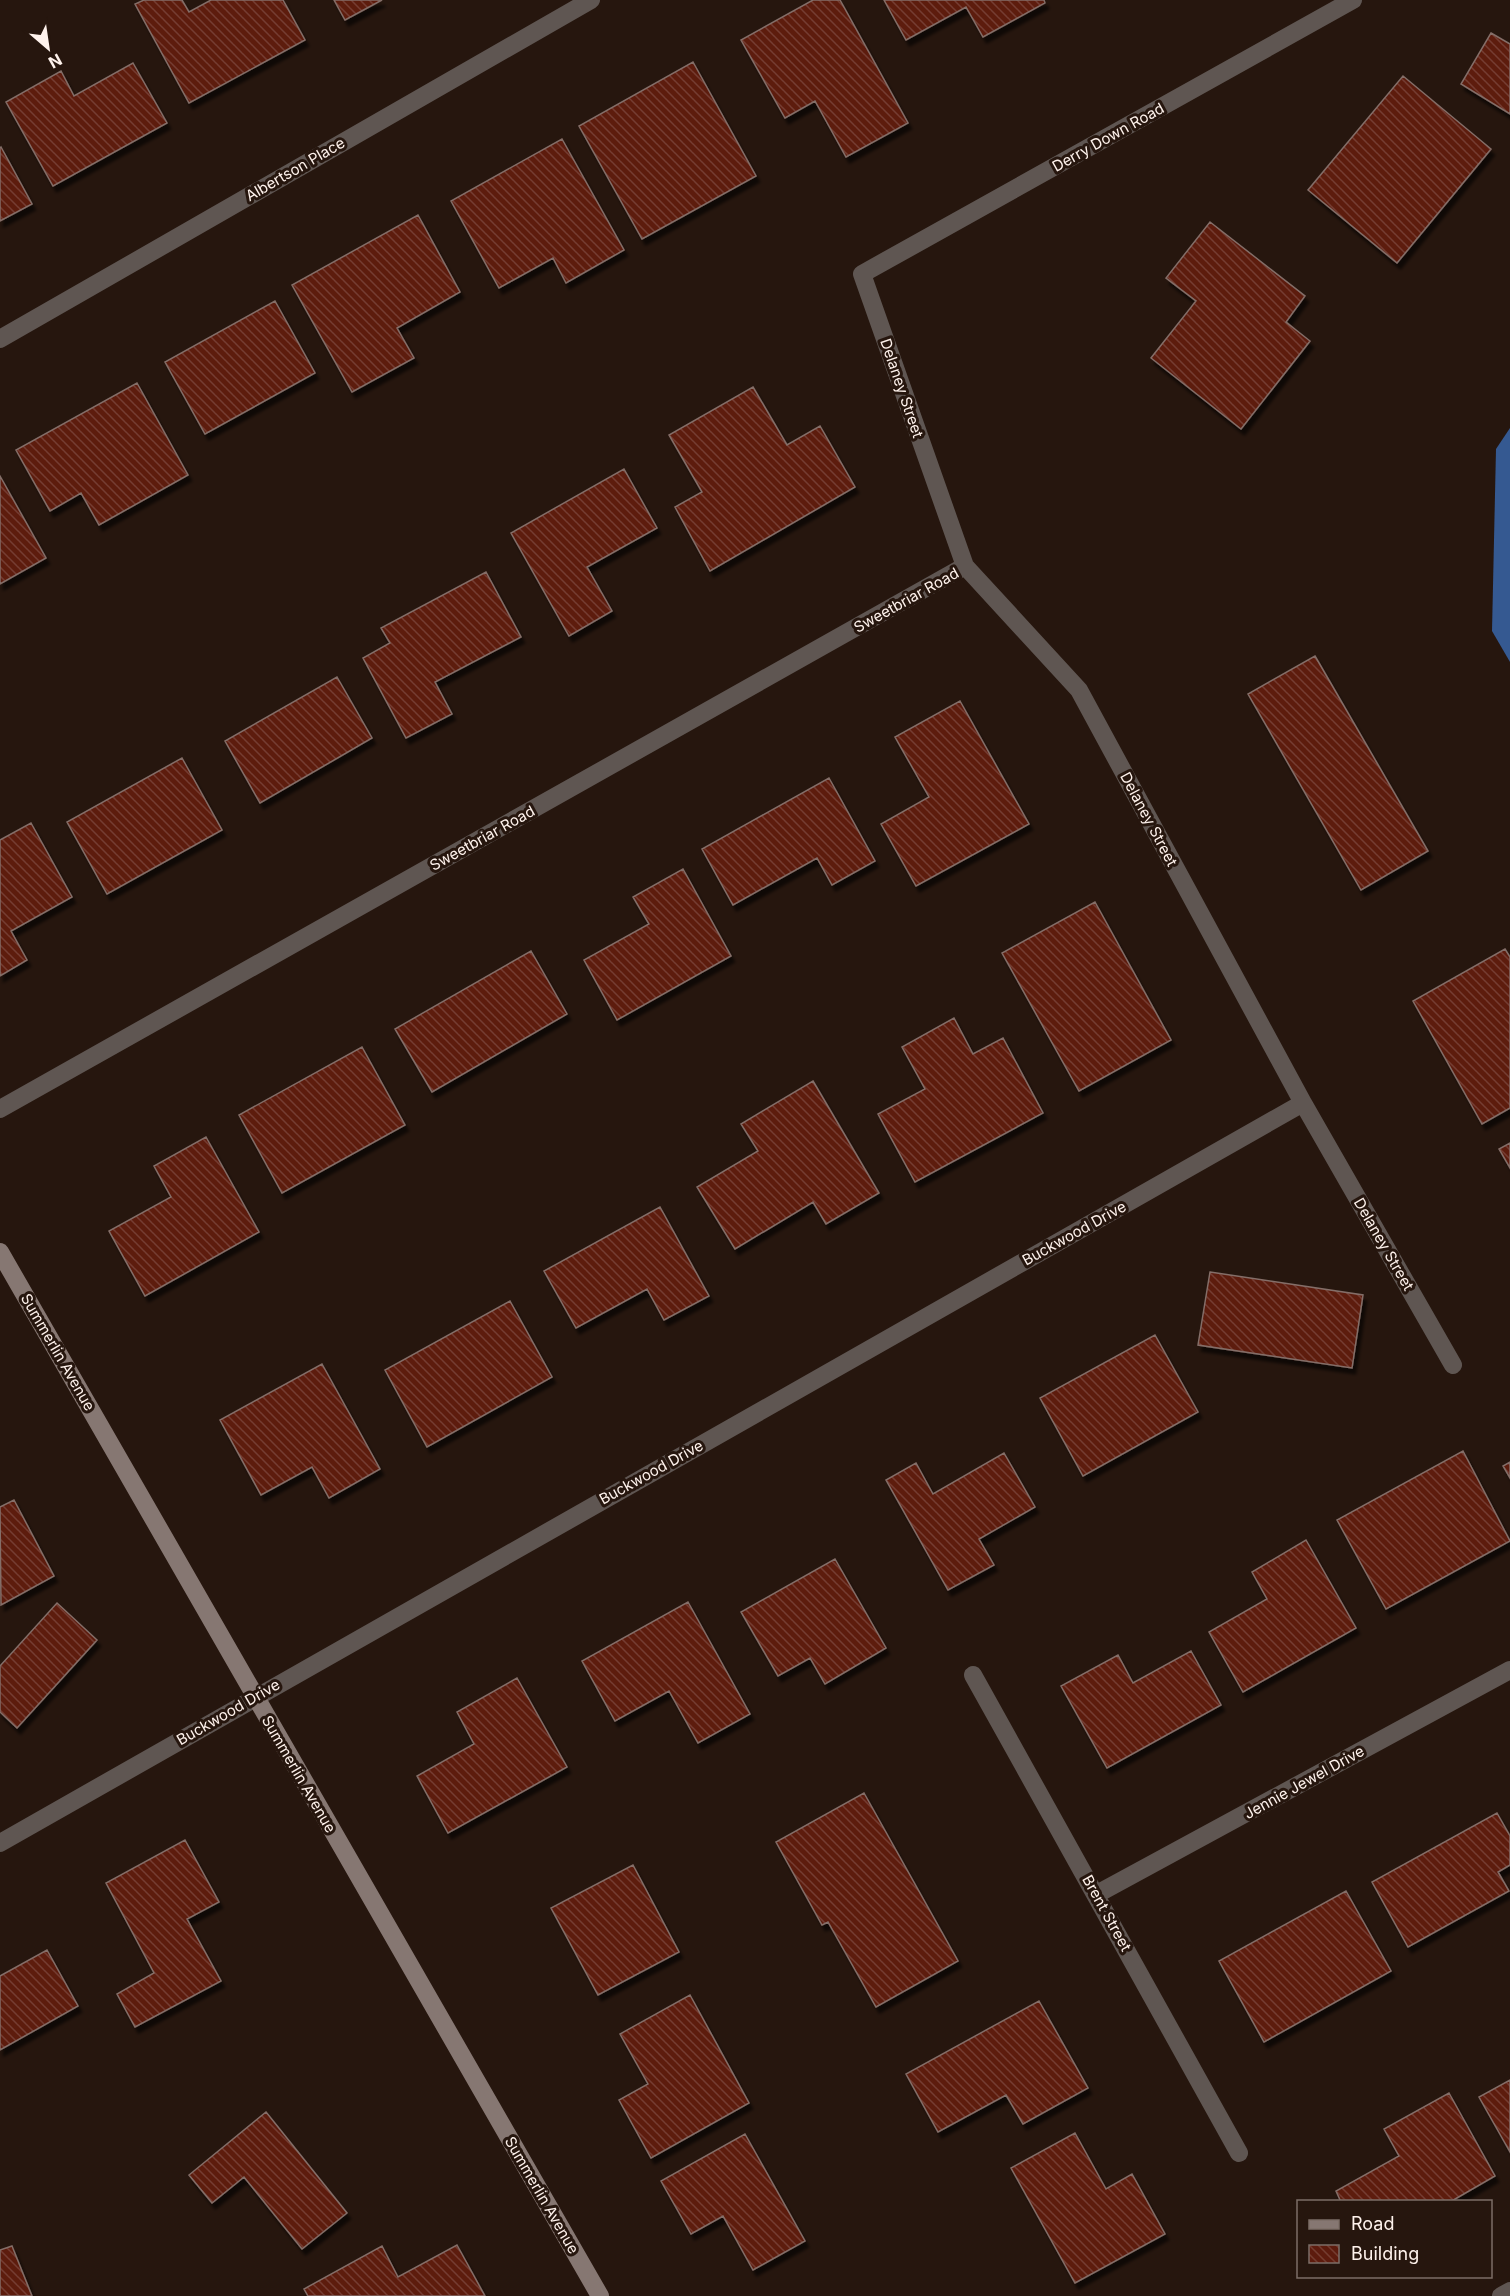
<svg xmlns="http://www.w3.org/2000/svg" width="1510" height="2296" viewBox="0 0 1510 2296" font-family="Inter,sans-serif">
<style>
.water{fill:#355991}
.building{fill:url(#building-back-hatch);stroke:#846e68;stroke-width:1.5;filter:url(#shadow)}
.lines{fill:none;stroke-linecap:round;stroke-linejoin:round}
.street{stroke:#5f5652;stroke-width:18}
.secondary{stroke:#867772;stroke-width:18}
.labels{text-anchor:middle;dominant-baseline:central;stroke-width:6;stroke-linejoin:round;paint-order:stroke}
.street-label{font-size:15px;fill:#fef2ec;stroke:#26160e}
</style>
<defs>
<pattern id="building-back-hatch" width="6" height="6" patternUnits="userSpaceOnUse" patternTransform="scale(1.5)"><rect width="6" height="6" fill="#5d1b0d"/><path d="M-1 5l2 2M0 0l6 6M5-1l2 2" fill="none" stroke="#753d30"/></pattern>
<filter id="shadow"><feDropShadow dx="3.5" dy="6" stdDeviation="1.5" flood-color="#0009"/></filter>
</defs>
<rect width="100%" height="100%" fill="#26160e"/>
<path class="water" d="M1510 428V662L1492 631 1496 449Z"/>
<path class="building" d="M144 0H182L189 12 211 0H283L305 40 189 103 135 4Z
M334 0H382L345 20Z
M813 0H840L908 123 846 157 815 101 785 118 741 40Z
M884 0H1044L1045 3 983 37 966 7 906 40Z
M1491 33 1510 44V114L1461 84Z
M693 62 756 176 642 239 579 126Z
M133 63 167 123 53 186 6 102 61 71 74 96Z
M1403 76 1491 149 1397 263 1308 190Z
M562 139 624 250 566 283 553 258 499 288 451 201Z
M1 147 32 204 0 221V148Z
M418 215 460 292 397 328 414 358 352 392 292 285Z
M1210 222 1305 296 1286 322 1310 341 1241 429 1151 358 1196 301 1166 278Z
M275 301 315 373 205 434 165 362Z
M137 383 188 475 99 525 81 493 50 511 16 450Z
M753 387 787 445 820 426 855 487 710 571 675 507 702 492 669 435Z
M624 469 657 528 587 567 612 611 569 636 511 533Z
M0 476 46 558 0 584Z
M486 572 521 637 435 682 452 714 406 738 363 658 390 643 381 628Z
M1315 656 1428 851 1361 890 1248 694Z
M337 677 372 738 260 803 225 741Z
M960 701 1029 824 916 886 881 824 929 797 895 737Z
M182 758 222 830 107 894 67 822Z
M829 778 875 861 832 885 817 858 733 905 702 849Z
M31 823 72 897 11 931 27 960 0 976V840Z
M683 869 731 956 617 1020 584 960 649 924 633 897Z
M1095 902 1171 1040 1079 1091 1002 953Z
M1505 949 1510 957V1108L1482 1124 1413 1001Z
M531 951 567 1014 432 1092 395 1029Z
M954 1018 973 1054 1003 1038 1043 1113 915 1182 878 1114 925 1089 902 1047Z
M362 1047 405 1125 282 1193 239 1115Z
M813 1081 879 1193 826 1224 813 1202 735 1249 697 1187 758 1151 741 1124Z
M206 1137 259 1232 145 1296 109 1231 171 1197 154 1166Z
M1510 1143V1168L1499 1149Z
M660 1207 709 1296 664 1320 647 1289 576 1328 544 1271Z
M1210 1272 1363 1295 1352 1368 1198 1345Z
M510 1301 552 1377 427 1447 385 1370Z
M1155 1335 1198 1412 1083 1476 1040 1398Z
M322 1364 380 1469 329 1498 312 1467 261 1495 220 1420Z
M1463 1451 1510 1541 1386 1609 1337 1520Z
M1004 1453 1035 1507 979 1539 994 1565 948 1590 886 1480 916 1463 933 1494Z
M1510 1462V1478L1503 1466Z
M14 1500 54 1576 1 1605 0 1507Z
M1306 1540 1356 1628 1243 1692 1209 1632 1267 1599 1252 1572Z
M835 1559 886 1648 825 1684 810 1658 778 1676 741 1612Z
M688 1602 750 1714 698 1743 669 1691 615 1721 582 1661Z
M57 1603 97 1640 17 1728 0 1712V1666Z
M1191 1651 1221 1705 1107 1768 1061 1686 1118 1655 1133 1683Z
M517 1678 567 1767 448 1833 417 1776 474 1744 457 1712Z
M864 1793 958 1961 876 2007 828 1922 822 1925 776 1842Z
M1497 1813 1510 1836V1865L1498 1872 1509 1891 1408 1947 1372 1882Z
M185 1840 219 1902 187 1919 221 1981 135 2027 117 1994 154 1973 106 1883Z
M633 1865 679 1952 598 1995 551 1908Z
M1346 1891 1391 1971 1264 2042 1219 1961Z
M47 1950 78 2006 0 2050V1976Z
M690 1995 749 2103 651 2158 619 2100 648 2084 620 2034Z
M1039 2001 1088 2088 1023 2124 1006 2095 938 2132 906 2074Z
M1510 2080V2152L1479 2097Z
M1449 2093 1495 2176 1450 2202H1341L1336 2191 1399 2156 1384 2129Z
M266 2112 347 2213 302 2249 244 2177 212 2203 189 2175Z
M1075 2133 1106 2189 1132 2174 1165 2234 1075 2283 1011 2168Z
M745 2134 805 2241 753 2270 723 2216 691 2234 661 2181Z
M457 2245 485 2296H308L304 2289 382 2246 398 2277Z
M12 2246 32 2296H0V2250Z"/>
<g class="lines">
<path class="street" d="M1353 0 862 274 965 566 1079 690 1303 1103 1453 1365
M0 339 591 0
M0 1109 965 566
M973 1675 1239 2153
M0 1843 1303 1103
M1097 1894 1510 1670
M1501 2296 1510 2291"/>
<path class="secondary" d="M0 1252 600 2296"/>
</g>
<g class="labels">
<g class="street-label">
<text transform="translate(1108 137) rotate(-29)">Derry Down Road</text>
<text transform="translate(295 169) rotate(-30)">Albertson Place</text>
<text transform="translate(902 388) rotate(71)">Delaney Street</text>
<text transform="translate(906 600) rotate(-29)">Sweetbriar Road</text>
<text transform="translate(1149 819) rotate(62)">Delaney Street</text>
<text transform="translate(482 838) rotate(-29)">Sweetbriar Road</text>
<text transform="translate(1074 1233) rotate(-29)">Buckwood Drive</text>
<text transform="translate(1384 1244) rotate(60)">Delaney Street</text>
<text transform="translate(58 1352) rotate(60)">Summerlin Avenue</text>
<text transform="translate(651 1472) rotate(-29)">Buckwood Drive</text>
<text transform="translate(228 1712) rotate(-30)">Buckwood Drive</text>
<text transform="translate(299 1774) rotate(60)">Summerlin Avenue</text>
<text transform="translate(1304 1782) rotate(-29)">Jennie Jewel Drive</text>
<text transform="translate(1107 1913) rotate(61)">Brent Street</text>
<text transform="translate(542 2195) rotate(60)">Summerlin Avenue</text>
</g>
</g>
<rect x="1297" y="2200" width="195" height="78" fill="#26160e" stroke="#7c6e67" stroke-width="1.5"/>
<rect x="1309" y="2220" width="30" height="9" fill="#867772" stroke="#7c6e67" stroke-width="1.5"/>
<text x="1351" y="2230" font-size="18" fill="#fef2ec">Road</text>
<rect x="1309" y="2245" width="30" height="18" fill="url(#building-back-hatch)" stroke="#7c6e67" stroke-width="1.5"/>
<text x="1351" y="2260" font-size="18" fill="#fef2ec">Building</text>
<g transform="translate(48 48) rotate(151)" stroke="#26160e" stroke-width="4.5" paint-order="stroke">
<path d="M0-4.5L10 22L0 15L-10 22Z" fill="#fef2ec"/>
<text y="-9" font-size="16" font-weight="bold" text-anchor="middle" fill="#fef2ec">N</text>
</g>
</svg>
